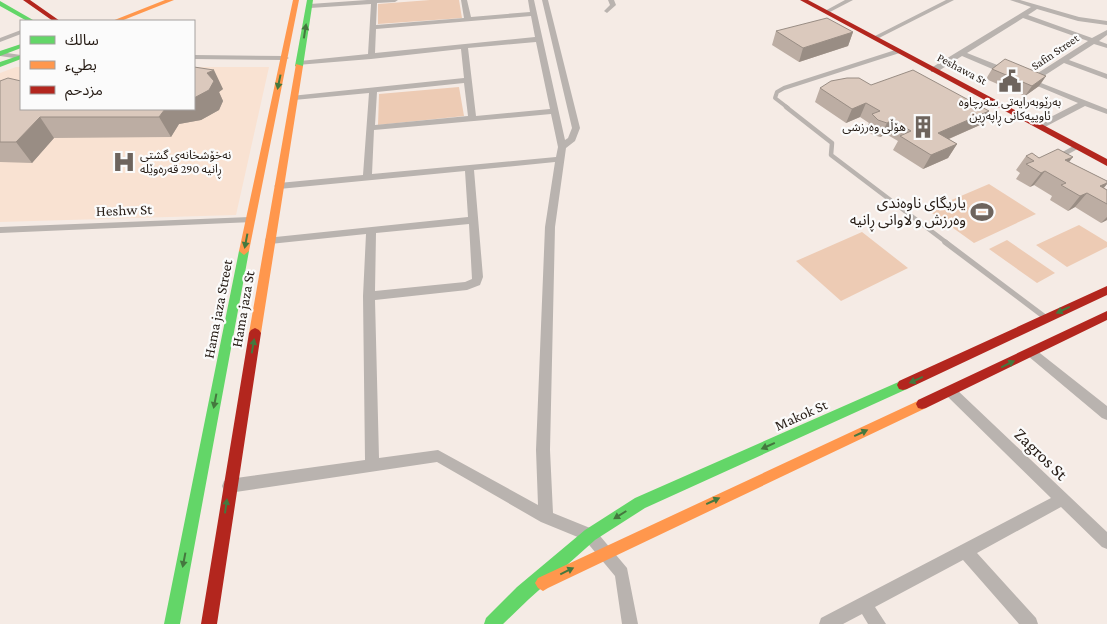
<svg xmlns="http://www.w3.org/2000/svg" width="1107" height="624" viewBox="0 0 1107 624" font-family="'Crimson Pro','Noto Sans Arabic',serif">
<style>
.built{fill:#f9e2d2}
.green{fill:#edcbb4}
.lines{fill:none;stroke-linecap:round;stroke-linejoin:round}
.lane-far2{stroke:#b9b3af;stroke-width:4}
.lane-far1{stroke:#b9b3af;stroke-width:4.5}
.lane{stroke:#b9b3af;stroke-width:5.5}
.street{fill:#b9b3af;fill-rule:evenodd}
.fast{fill:#63d668;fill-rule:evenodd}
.slow{fill:#ff974d;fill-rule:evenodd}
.jam{fill:#b3261e;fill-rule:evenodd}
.wall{fill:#bcada3}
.shaded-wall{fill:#998d84}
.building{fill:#dbc9bd;stroke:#998d84}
.oneway{fill:#44783e}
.labels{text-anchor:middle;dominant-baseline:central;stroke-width:4.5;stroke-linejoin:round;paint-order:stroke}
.far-street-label{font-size:12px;fill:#251b14;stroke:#fbfbfb}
.far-poi-label{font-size:12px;fill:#251b14;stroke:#fbfbfb}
.poi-label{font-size:15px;fill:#251b14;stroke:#fbfbfb;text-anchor:end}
.street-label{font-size:15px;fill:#251b14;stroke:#fbfbfb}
.near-street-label{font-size:18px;fill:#251b14;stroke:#fbfbfb}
</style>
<rect width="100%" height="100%" fill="#f5ebe5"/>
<path class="built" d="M16 67H21V109H194V67H269L236 215 0 222V73Z"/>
<path class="green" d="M430 0H459L462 18 378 24V4Z
M459 87 464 116 378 125 379 94Z
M989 184 1036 214 974 243 928 210Z
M1079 225 1107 242V247L1067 267 1036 245Z
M862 232 908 268 841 301 796 261Z
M1007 240 1055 273 1037 283 989 249Z"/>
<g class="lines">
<path class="lane-far2" d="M788 108 775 98 777 92 784 88 899 51"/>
<path class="lane-far1" d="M786 107 832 143 831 155 947 243"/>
<path class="lane" d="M945 242 1046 318"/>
<path class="street" d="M367 0H398L395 2 377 3 376 25 464 18 461 0H467L471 17 530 12 528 0H534L565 140 568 138 572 128 542 0H548L580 128 575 141 566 148 555 227 550 450 553 513 595 530 627 568 638 624H622L615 576 585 540 541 522 437 462 229 493 224 491 222 486 224 481 229 479 365 460 363 296 366 234 270 244 266 242 265 240 266 238 468 217 465 171 279 189 274 186 279 183 363 175 369 93 294 100H291V96L464 78 461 49 371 59 297 65V61H300L368 54 371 4 310 8 307 6 310 4ZM531 16 535 37 375 53 376 29ZM536 42 550 109 476 116 468 48ZM464 83 468 116 375 125 377 92ZM551 114 558 147 556 157 372 174 374 130ZM555 162 545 227 536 450 538 505 438 450 379 458 375 300 467 290 480 285 483 277 474 170ZM469 224 472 279 465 282 375 291 376 233Z
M608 0H614L616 5 607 13 604 11 610 5Z
M845 0H853L828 13 823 12Z
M946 0H954L877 39 871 38Z
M1010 0H1020L1079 17 1107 21V25L1078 21 1037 9 1028 15 1092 38 1107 30V35L1099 41 1107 44V48L1094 44 1069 60 1107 74V79L1064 63 1036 81 1107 109V114L1085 106 1043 128H1037V124L1078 103 1023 80 1030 78 1088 41 1023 18 967 53 1010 70V74H1004L962 56 937 72H931V68L1031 7Z
M21 30V34L0 42V38Z
M0 52 21 55V59L0 56Z
M194 55 285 56 289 58 285 60 194 59Z
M1077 144 1081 147 1065 156 1069 160 1068 162H1062L1055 156Z
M250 217 253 218 255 220 253 222 0 233V227Z
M1032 348 1036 350 1107 406V420L1102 418 1028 356 1026 353 1028 350Z
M951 387 955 388 1107 532V549L1102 547 1061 507 977 553 1036 618 1038 624H1019L963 560 875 607 886 624H868L862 614 843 624H819L821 618 1051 498 947 396 945 392 947 388Z"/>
<path class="fast" d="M307 0H313L303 66 299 68 295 66Z
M0 1 33 20 34 21H27L0 6Z
M21 44V48L0 56V51Z
M21 55V59L0 67V62Z
M244 247 249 251 180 624H164L239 251Z
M903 380 907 381 909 385 907 389 645 508 595 540 529 599 503 624H484L486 618 517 587 585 530 635 498Z"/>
<path class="slow" d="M165 0H174L121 21H112Z
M293 0H299L249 251 244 255 239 251Z
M296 64 303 66 261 333 259 336H251L249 333Z
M922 399 926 400 928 404 926 408 548 588 543 591 538 588 535 583 538 578Z"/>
<path class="jam" d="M23 0H30L60 21H53Z
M800 0H808L1107 159V166Z
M1107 286V295L907 389 903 390 899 389 897 385 899 381Z
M1107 311V320L926 408 922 409 918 408 916 404 918 400Z
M255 328 259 330 261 333 217 624H201L249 333 251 330Z"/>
</g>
<path class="wall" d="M776 31 853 32 848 46 799 62 772 45Z
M194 67 223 89 219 92 223 101 219 110 201 120 179 124 171 137 54 138 32 163 0 162V81L194 109Z
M992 69 1046 76 1039 86 1025 96 986 79Z
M871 85 980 125 949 139 957 144 948 158 923 169 893 150 898 141 886 134 880 137 871 134 866 128 869 123 860 117 846 123 815 102 820 88Z
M1026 156 1069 162 1107 181V184L1104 188 1107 190V220L1101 223 1075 207 1068 211 1050 200 1052 196 1034 185 1030 187 1016 179 1020 173 1016 170Z"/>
<path class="shaded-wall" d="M853 32 848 46 799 62 803 48Z
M214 70 223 89 219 92 223 101 219 110 201 120 179 124 171 137 159 117 165 109H194V98L207 73Z
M1046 76 1039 86 1025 96 1032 86Z
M866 103 860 117 846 123 852 109Z
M989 111 980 125 930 147 938 133Z
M40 117 54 138 32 163 16 142Z
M893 120 886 134 880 137 887 123Z
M957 144 948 158 923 169 931 155Z
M1073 157 1062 171 1065 160Z
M1045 171 1034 185 1030 187 1041 173Z
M1107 183V184L1096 196 1100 186Z
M1087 193 1075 207 1068 211 1080 196Z
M1107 217V220L1101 223Z"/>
<path class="building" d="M827 18 853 32 803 48 776 31Z
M1005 59 1046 76 1032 86 992 69Z
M194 67 214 70 207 73 214 81 209 90 194 98Z
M913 70 989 111 938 133 957 144 931 155 900 136 911 131 893 120 887 123 878 120 872 114 880 111 866 103 852 109 820 88 831 81 847 78H859L871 85Z
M8 78 21 81V109H165L159 117H40L16 142H0V81Z
M1058 149 1073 157 1065 160 1107 181V183L1100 186 1107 190V204L1087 193 1080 196 1061 185 1066 183 1045 171 1041 173 1026 164 1034 161 1026 156 1032 153 1039 158Z"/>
<defs><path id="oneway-solid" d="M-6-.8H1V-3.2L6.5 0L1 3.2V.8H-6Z" transform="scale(1.25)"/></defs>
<g class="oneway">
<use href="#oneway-solid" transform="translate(305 31) rotate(-81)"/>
<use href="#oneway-solid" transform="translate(279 82) rotate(102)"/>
<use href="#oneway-solid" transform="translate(246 241) rotate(101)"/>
<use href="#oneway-solid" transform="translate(1063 310) rotate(155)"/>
<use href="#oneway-solid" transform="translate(253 346) rotate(-80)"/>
<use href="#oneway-solid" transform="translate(1008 364) rotate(-26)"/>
<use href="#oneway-solid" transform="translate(916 380) rotate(156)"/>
<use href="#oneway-solid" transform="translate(215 401) rotate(101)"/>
<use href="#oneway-solid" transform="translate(861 433) rotate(-25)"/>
<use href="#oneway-solid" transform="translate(768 446) rotate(156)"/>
<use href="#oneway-solid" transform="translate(713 501) rotate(-25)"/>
<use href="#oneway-solid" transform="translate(226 506) rotate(-82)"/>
<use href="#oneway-solid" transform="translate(620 515) rotate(148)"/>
<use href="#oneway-solid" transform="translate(184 560) rotate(101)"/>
<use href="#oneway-solid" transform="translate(567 571) rotate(-26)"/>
</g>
<defs>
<symbol id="civic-bare" viewBox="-9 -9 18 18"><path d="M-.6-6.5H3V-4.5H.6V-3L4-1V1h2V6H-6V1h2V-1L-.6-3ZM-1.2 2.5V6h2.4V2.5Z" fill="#6e645d" stroke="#fbfbfb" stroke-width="2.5" paint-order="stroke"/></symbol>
<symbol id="building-bare" viewBox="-9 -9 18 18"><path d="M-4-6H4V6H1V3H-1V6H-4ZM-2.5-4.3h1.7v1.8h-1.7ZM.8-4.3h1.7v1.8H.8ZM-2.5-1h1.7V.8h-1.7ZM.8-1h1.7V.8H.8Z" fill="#6e645d" stroke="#fbfbfb" stroke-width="2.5" paint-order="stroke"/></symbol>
<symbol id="hospital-bare" viewBox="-9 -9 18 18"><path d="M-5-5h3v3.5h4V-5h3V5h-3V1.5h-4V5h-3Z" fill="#6e645d" stroke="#fbfbfb" stroke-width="2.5" paint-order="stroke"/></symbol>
<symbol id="stadium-bare" viewBox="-9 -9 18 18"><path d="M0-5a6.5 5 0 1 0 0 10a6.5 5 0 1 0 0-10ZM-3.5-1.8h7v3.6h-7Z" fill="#6e645d" stroke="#fbfbfb" stroke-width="2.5" paint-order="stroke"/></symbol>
</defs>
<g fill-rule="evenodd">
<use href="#civic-bare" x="994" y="65" width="32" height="32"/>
<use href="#building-bare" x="907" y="111" width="32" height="32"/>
<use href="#hospital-bare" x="108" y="146" width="32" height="32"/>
<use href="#stadium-bare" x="966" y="196" width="32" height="32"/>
</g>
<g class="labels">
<g class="far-street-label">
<text transform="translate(1055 52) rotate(-34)">Safin Street</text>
<text transform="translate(962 69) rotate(28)">Peshawa St</text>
</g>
<g class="far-poi-label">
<text x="1010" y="102">بەڕێوبەرایەتی سەرچاوە<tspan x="1010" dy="14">ئاوییەکانی ڕاپەڕین</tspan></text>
<text x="906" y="127" text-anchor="end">هۆڵی وەرزشی</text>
<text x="140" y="155" text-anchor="start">نەخۆشخانەی گشتی<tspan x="140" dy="14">ڕانیە 290 قەرەوێلە</tspan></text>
</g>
<g class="poi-label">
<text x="966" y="203">یاریگای ناوەندی<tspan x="966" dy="17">وەرزش و لاوانی ڕانیە</tspan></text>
</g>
<g class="street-label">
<text transform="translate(124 210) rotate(-2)">Heshw St</text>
<text transform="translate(218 309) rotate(-79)">Hama jaza Street</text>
<text transform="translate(243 309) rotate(-80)">Hama jaza St</text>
<text transform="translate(801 415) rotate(-24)">Makok St</text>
</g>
<g class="near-street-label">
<text transform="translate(1041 454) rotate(44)">Zagros St</text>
</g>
</g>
<rect x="20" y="20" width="175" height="90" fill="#fbfbfb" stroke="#a5a19f"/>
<rect x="30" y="36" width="25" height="8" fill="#63d668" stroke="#a5a19f"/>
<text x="65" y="45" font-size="15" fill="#251b14">سالك</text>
<rect x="30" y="61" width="25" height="8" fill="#ff974d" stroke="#a5a19f"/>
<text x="65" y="70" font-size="15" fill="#251b14">بطيء</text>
<rect x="30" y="86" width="25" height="8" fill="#b3261e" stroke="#a5a19f"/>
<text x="65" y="95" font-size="15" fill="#251b14">مزدحم</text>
</svg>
